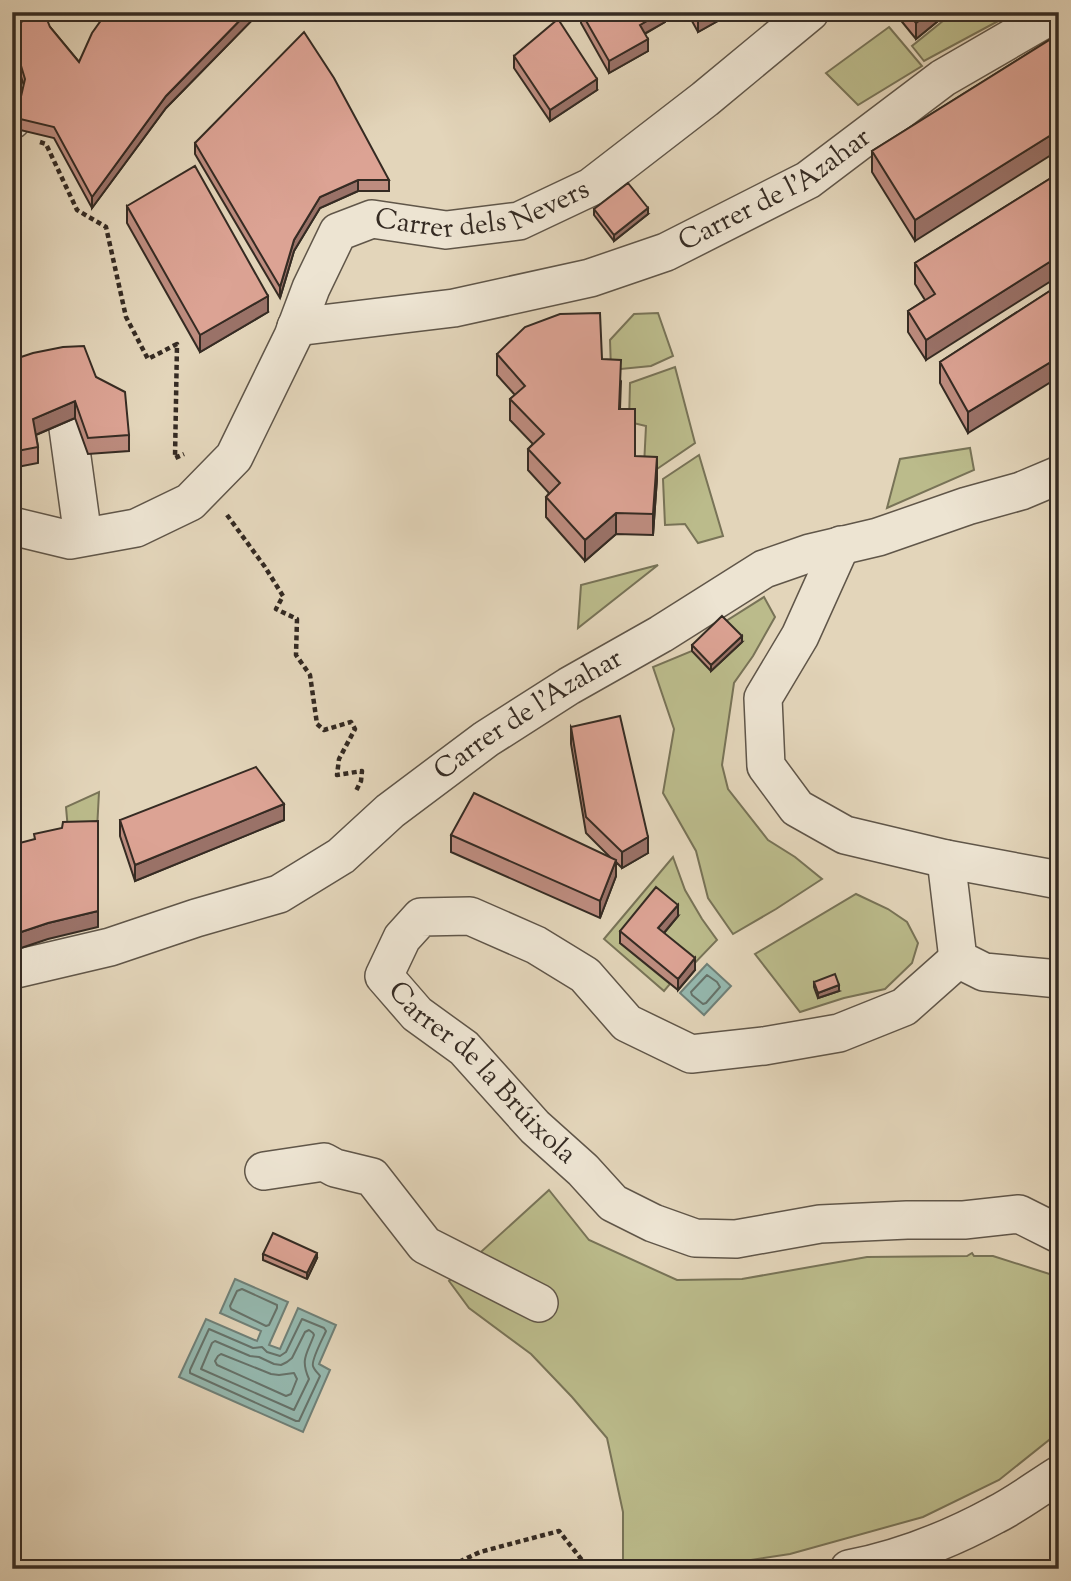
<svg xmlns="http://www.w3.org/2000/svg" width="1071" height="1581" viewBox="0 0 1071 1581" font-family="'Sorts Mill Goudy',serif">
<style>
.green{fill:#bbbb8b;stroke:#787357;stroke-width:2}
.water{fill:#95b9b0;stroke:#6f8078;stroke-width:2}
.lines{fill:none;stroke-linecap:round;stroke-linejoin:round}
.shore{stroke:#65726a;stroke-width:2}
.street-casing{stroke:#605649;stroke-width:40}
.path{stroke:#352b23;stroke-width:4.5;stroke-dasharray:5 3.5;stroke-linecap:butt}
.street{stroke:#ede4d2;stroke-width:37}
.wall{fill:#bd8c7f;stroke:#352b23;stroke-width:2}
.shaded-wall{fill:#9a7268;stroke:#352b23;stroke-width:2}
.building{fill:#dca394;stroke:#352b23;stroke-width:2}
.labels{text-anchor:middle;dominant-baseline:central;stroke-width:7;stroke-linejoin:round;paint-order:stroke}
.street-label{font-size:28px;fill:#352b23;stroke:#ede4d2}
</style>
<rect width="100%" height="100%" fill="#e3d5ba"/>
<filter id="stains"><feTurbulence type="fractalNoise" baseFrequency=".00286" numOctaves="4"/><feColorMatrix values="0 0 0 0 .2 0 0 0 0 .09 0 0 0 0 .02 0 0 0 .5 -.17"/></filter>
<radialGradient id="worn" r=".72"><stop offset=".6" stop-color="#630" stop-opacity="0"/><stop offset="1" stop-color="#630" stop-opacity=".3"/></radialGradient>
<path class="green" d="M954 12H1015L924 61 912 46Z
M889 27 922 66 858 105 826 73Z
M658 313 673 356 651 366 611 370 610 340 634 314Z
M675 367 695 443 657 469 644 466 646 426 629 422 630 383Z
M970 448 974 470 887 508 900 459Z
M699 455 723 536 698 543 685 524 665 525 663 479Z
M658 565 578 628 581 585Z
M764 597 775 617 753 656 734 683 722 765 728 789 768 840 795 857 822 879 776 909 733 934 708 898 696 851 663 793 674 729 653 667 692 651 715 628Z
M99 792 97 830H68L66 807Z
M673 857 685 890 702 919 717 940 691 967 658 940 678 916 656 899 620 943 670 984 664 991 604 939Z
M856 894 888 909 907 922 918 943 912 963 885 989 844 998 800 1012 755 954Z
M549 1190 589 1240 677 1280 742 1279 867 1257 967 1256 972 1253 974 1256H993L1059 1277V1432L999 1480 923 1517 790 1554 692 1569H623V1512L607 1438 572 1397 531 1354 469 1308 449 1281Z"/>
<path class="water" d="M707 964 731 986 704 1015 680 993Z
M235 1279 288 1302 269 1345 280 1349 298 1308 336 1325 319 1364 330 1370 303 1432 179 1377 206 1319 257 1341 261 1331 220 1313Z"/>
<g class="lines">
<path class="shore" d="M707 975 717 982 720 987 706 1003 703 1004 692 995 691 992Z
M242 1289 277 1305V1308L269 1325 266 1326 231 1309 230 1306 237 1291Z
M302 1319 324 1328 326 1331C323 1338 311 1360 313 1366 314 1370 318 1373 320 1376L299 1421H296L190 1373V1370L209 1329 253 1348 262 1347 267 1352 280 1356 286 1352Z
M309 1330 313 1333 314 1335C307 1354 300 1359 309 1379L294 1410 201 1369 212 1343 215 1341 250 1356 259 1357 274 1364 281 1365 287 1362 292 1358 305 1332Z
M221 1354 271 1374 279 1375 294 1373 297 1379 291 1394 286 1396 217 1365 215 1361 218 1356Z"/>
<defs>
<g id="street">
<path d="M12 75 16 98 12 120"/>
<path id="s1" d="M296 327 454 308 590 278 666 252 808 180 943 78 1057 12"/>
<path d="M67 421 83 537"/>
<path id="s2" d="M12 526 70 540 136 528 190 502 234 457 293 336 311 288 338 232 372 219 446 230 519 221 591 187 705 99 810 12"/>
<path d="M841 545 800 636 763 698 766 766 797 808 845 835 946 859 1059 880"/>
<path d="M946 859 958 959 984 972 1059 979"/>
<path id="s3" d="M958 959 904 1007 839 1033 764 1046 691 1054 627 1023 585 975 536 945 470 916 421 917 402 938 384 976 417 1014 464 1048 535 1127 583 1170 613 1203 653 1223 695 1238 736 1239 820 1224 907 1220H964L1019 1214 1059 1234"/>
<path id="s4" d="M12 970 110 947 196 918 279 894 341 856 390 811 486 739 569 686 661 634 764 569 810 553 878 537 967 506 1021 491 1059 475"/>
<path d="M264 1171 324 1162 335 1168 372 1177 425 1245 539 1303"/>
<path d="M849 1569C900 1559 949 1540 995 1515 1017 1504 1038 1488 1059 1475"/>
</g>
</defs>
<use href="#street" class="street-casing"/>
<path class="path" d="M40 142 46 144 77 210 106 227 126 317 148 359 177 344 175 458 184 454
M227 515 265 567 283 596 276 609 297 619 296 655 310 675 317 724 324 730 351 722 355 729 339 759 337 775 362 771 361 781 356 791
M444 1569 480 1552 559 1531 589 1569"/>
<use href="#street" class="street"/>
</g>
<path class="wall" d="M107 12H260L166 108 92 208 54 138 16 129V118L24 86 12 48V31L50 27 79 62Z
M581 12H665V22L645 34 648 51 609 73 581 23Z
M687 12H732V13L698 32Z
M894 12H949L916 39Z
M1059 34 915 241 872 172V151Z
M514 56 597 90 550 121 514 68Z
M195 143 389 180V191H358L320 208 294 251 280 298 195 154Z
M1059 173 926 360 908 332V311L925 300 915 284V263Z
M127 206 268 312 200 352 127 223Z
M594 209 648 214 614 241 594 215Z
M1059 285 968 433 940 383V362Z
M497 354 602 359 621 381 620 409 635 456 657 478 653 535 616 534 585 561 546 517V497L549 493 528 470V449L533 444 510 420V399L515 395 497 375Z
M12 360 96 377 129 435V451L88 454 75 418 36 435 38 447V463L12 468Z
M742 642 711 671 692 651V645Z
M571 727 648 853 622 868 616 862V876L600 918 451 852V835L611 858 586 833 571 744Z
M120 820H284L135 881 120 836Z
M678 916 664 933 695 970 678 990 620 943V931Z
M814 982 839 991 818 998 814 987Z
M263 1254 317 1258 307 1279 263 1260Z"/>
<path class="shaded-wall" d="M248 12H260L166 108 92 208V197L166 96Z
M662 12H665V22L640 36V25Z
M713 12 732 13 698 32V21Z
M929 12H949L916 39V23Z
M648 39V51L609 73V61Z
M597 79V90L550 121V110Z
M1059 130V150L915 241V220Z
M358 180V191L320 208 294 251 280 298V287L294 240 320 197Z
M648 208V214L614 241V235Z
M1059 256V276L926 360V340Z
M268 296V312L200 352V335Z
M1059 357V377L968 433V412Z
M75 401V418L33 436V419Z
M657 457V478L653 535V514Z
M616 513V534L585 561V540Z
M742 636V642L711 671V665Z
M284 804V820L135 881V865Z
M648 837V853L622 868V852Z
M616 860V876L600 918V901Z
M678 905V916L658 940V928Z
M98 911V927L48 939 12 951V935L48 923Z
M695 958V970L678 990V979Z
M839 985V991L818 998V993Z
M317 1253V1258L307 1279V1273Z"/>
<path class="building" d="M32 12H44L50 27 79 62 92 33 107 12H248L166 96 92 197 54 127 16 118 25 79 12 36V31Z
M581 12H662L640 25 648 39 609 61Z
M693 12H713L698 21Z
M907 12H929L916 23Z
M558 19 597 79 550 110 514 56Z
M304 32 334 78 389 180H358L320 197 294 240 280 287 195 143Z
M1059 34V130L915 220 872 151Z
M195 166 268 296 200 335 127 206Z
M1059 173V256L926 340 908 311 935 294 915 263Z
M628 183 648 208 614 235 594 209Z
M1059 285V357L968 412 940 362Z
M600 313 602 359 621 360 619 409H635V456L657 457 653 514 616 513 585 540 546 497 560 483 528 449 544 434 510 399 525 386 497 354 525 327 560 314Z
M84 346 96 377 125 392 129 435 88 438 75 401 33 419 38 447 12 452V360L33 353 63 347Z
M722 616 742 636 711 665 692 645Z
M620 716 648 837 622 852 586 817 571 727Z
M256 767 284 804 135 865 120 820Z
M474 793 616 860 600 901 451 835Z
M98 821V911L48 923 12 935V845L35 839 34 834 62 828 63 822Z
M656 887 678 905 658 928 695 958 678 979 620 931Z
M835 974 839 985 818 993 814 982Z
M273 1233 317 1253 307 1273 263 1254Z"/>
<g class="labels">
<g class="street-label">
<text stroke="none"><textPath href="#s1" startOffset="504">Carrer de l'Azahar</textPath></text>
<text stroke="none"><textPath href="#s2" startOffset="648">Carrer dels Nevers</textPath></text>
<text stroke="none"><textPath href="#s4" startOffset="586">Carrer de l'Azahar</textPath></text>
<text stroke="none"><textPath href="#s3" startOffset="814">Carrer de la Brúixola</textPath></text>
</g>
</g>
<rect width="1071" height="1581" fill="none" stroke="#e3d5ba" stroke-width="42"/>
<rect x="14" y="14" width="1043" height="1553" fill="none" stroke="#352b23" stroke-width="3.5"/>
<rect x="21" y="21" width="1029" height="1539" fill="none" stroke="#352b23" stroke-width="2"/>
<rect width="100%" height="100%" filter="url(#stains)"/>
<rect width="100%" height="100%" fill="url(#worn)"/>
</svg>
